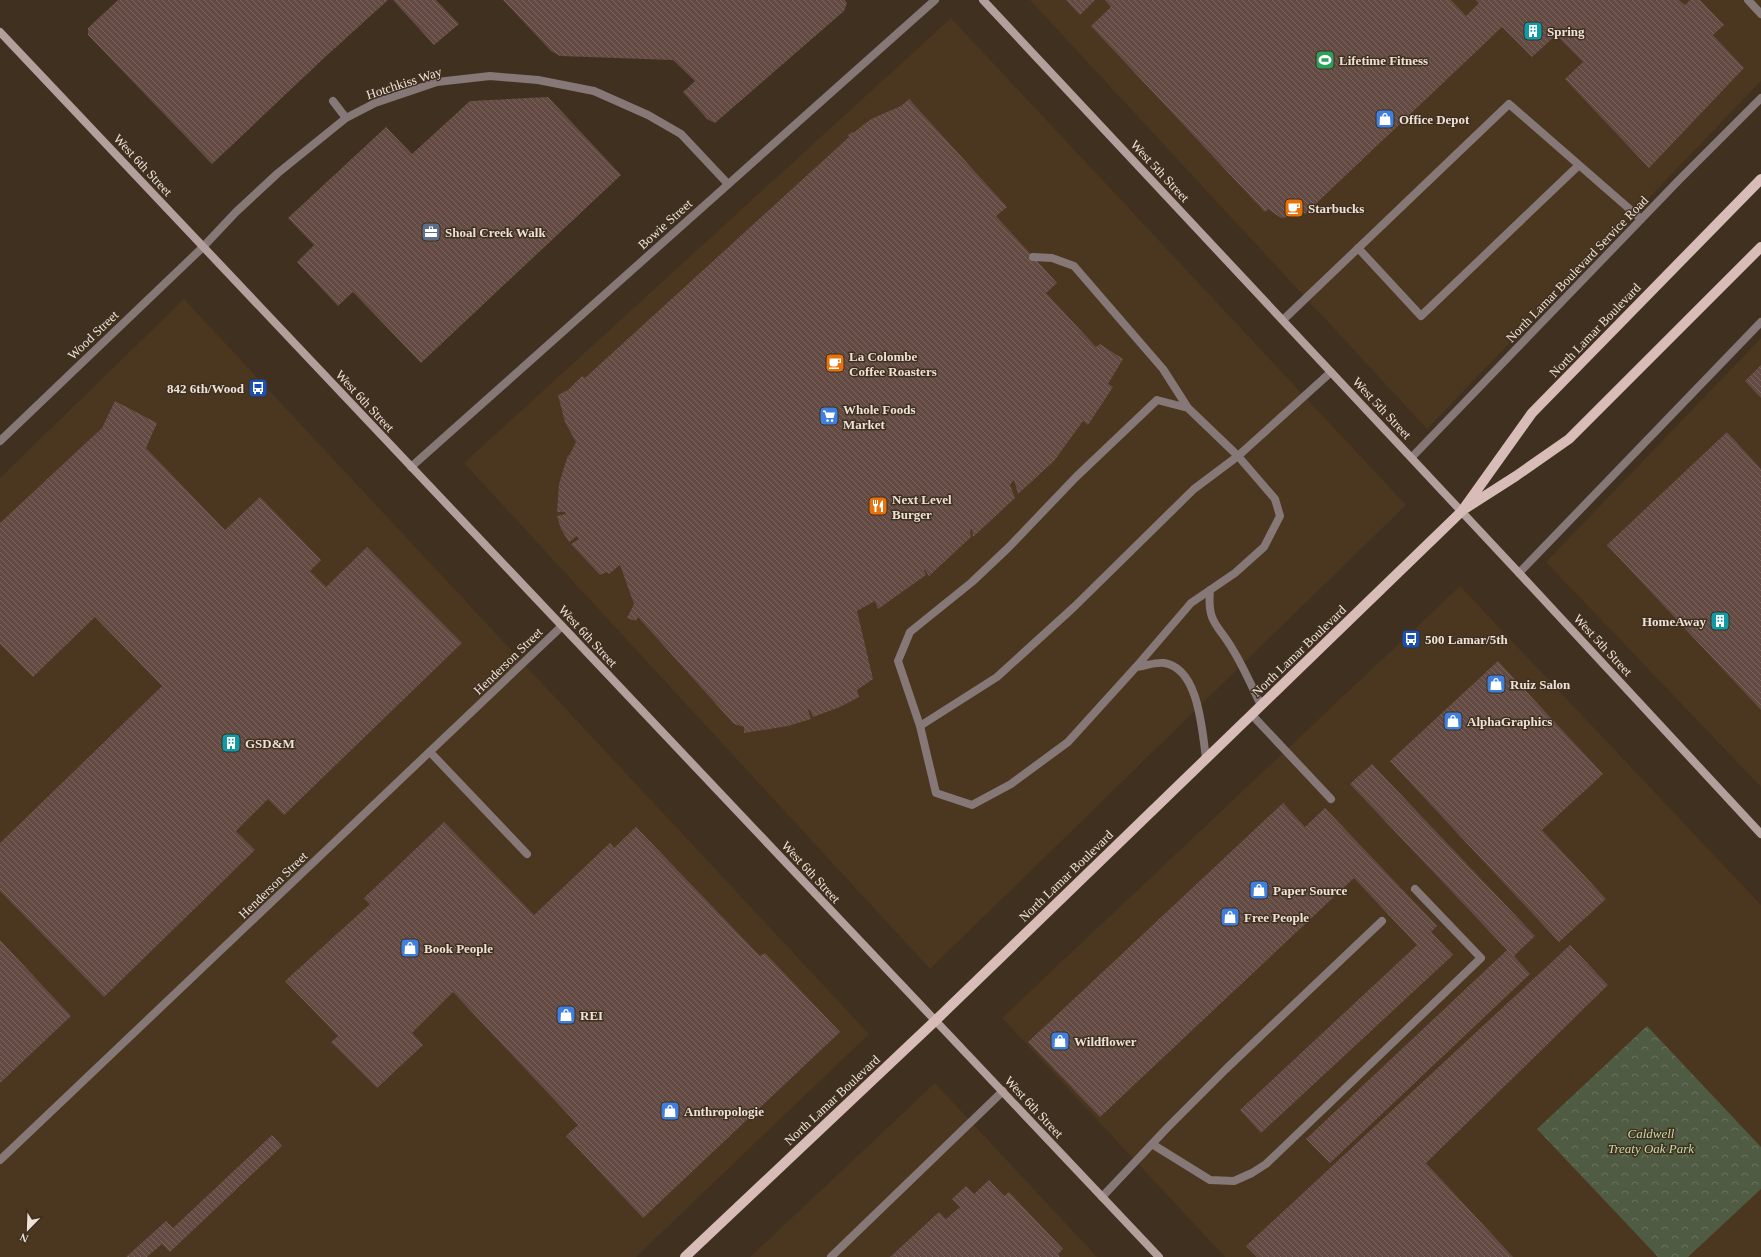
<svg xmlns="http://www.w3.org/2000/svg" width="1761" height="1257" viewBox="0 0 1761 1257" font-family="'Times New Roman',serif">
<style>
.built{fill:#4b361f}
.park{fill:url(#park-crowns)}
.pier{fill:#40301f}
.building{fill:url(#building-back-hatch)}
.lines{fill:none;stroke-linecap:round;stroke-linejoin:round}
.lane{stroke:#857876;stroke-width:8}
.street{stroke:#857876;stroke-width:8}
.secondary{stroke:#b39f9b;stroke-width:8}
.primary{stroke:#d7bcb7;stroke-width:10}
.labels{text-anchor:middle;dominant-baseline:central;stroke-width:3;stroke-linejoin:round;paint-order:stroke}
.poi-label{font-size:13px;font-weight:bold;fill:#ede2d8;stroke:#40301f;text-anchor:start}
.street-label{font-size:13px;fill:#ede2d8;stroke:#40301f}
.park-label{font-size:13px;font-style:italic;fill:#c3dca9;stroke:#40301f}
</style>
<defs>
<pattern id="park-crowns" width="20" height="18" patternUnits="userSpaceOnUse"><rect width="20" height="18" fill="#4f5b42"/><path d="M2 6a3 3 0 1 1 6 0M12 15a3 3 0 1 1 6 0" fill="none" stroke="#69725d"/></pattern>
<pattern id="building-back-hatch" width="6" height="6" patternUnits="userSpaceOnUse"><rect width="6" height="6" fill="#634a43"/><path d="M-1 5l2 2M0 0l6 6M5-1l2 2" fill="none" stroke="#7a645d"/></pattern>
</defs>
<rect width="100%" height="100%" fill="#40301f"/>
<path class="built" d="M1030 0H1761V81L1427 429Z
M951 18 1406 505 930 969 464 463Z
M184 299 869 1034 636 1257H0V478Z
M1761 338V787L1546 562Z
M1460 586 1761 905V1257H1225L1002 1018Z
M935 1083 1097 1257H750Z"/>
<path class="park" d="M1647 1026 1761 1147V1189L1688 1257H1658L1537 1129Z"/>
<path class="pier" d="M0 0H28L0 24Z"/>
<path class="building" d="M118 0H388L323 59 212 164 88 35V28Z
M393 0H436L459 24 434 45Z
M503 0H845L847 3 844 11 715 123 707 119 683 92 695 81 673 60 560 56 551 51Z
M1066 0H1095L1080 15Z
M1105 0H1451L1466 16 1479 3 1476 0H1679L1685 5 1690 0H1700L1724 25 1713 35 1744 68 1649 168 1565 79 1583 62 1556 35 1532 57 1502 27 1305 214 1302 211 1296 216 1281 218 1268 209 1265 212 1091 26 1111 7Z
M548 97 621 175 421 363 353 292 338 306 297 262 314 245 288 218 386 127 412 154 470 101Z
M909 99 1007 207 996 216 1057 283 1046 293 1096 347 1100 344 1123 359 1108 384 1113 387 1088 425 1083 421 1054 461 1018 494 1014 480 1010 485 1015 498 973 537 972 529 970 531 971 537 929 576 925 570H924L926 575 878 609 875 601 857 611 873 679 857 690 859 697 840 707 813 717 810 710H808L811 719 788 726 744 733V727L734 724 638 617 636 621 627 618 634 604 620 565 609 574 607 572 600 575 571 544 579 539 577 536 569 542 561 529 557 516 566 514 565 512H557L559 484 568 455 569 456 576 442 565 422 558 395 568 390 582 376 585 378 849 137 848 135 852 132 853 133 871 119 901 106Z
M1761 365V398L1745 381Z
M115 401 157 423 146 448 225 530 260 497 321 560 310 571 326 587 367 547 462 643 284 815 268 799 236 831 255 850 104 997 0 891V843L162 686 95 617 33 677 0 644V523L102 428Z
M1727 432 1761 469V710L1607 545Z
M1498 661 1603 774 1542 830 1606 899 1559 942 1390 761Z
M1372 764 1535 936 1514 956 1530 974 1330 1163 1306 1139 1507 950 1350 784Z
M1283 803 1305 827 1325 808 1437 926 1431 932 1453 955 1261 1133 1240 1110 1417 945 1354 878 1100 1117 1028 1042Z
M444 822 534 915 610 843 614 848 636 827 760 956 765 953 840 1032 643 1218 566 1136 578 1125 453 992 412 1033 423 1045 377 1088 331 1042 338 1036 285 981 370 904 364 898Z
M0 940 71 1016 0 1083Z
M1570 945 1608 985 1426 1163 1513 1257H1257L1246 1246Z
M272 1135 282 1146 170 1252 162 1244 147 1257H126L166 1221 173 1228Z
M989 1180 1004 1196 1009 1192 1063 1249 1058 1254 1060 1257H890L939 1212 946 1219 960 1207 952 1199 966 1186 974 1194Z"/>
<g class="lines">
<path class="lane" d="M1748 0 1761 14
M333 101 346 118
M203 247 236 212 278 173 346 118 375 103 437 82 490 76 538 80 594 91 648 115 681 134 728 184
M1358 248 1421 316 1579 165
M1033 257 1052 258 1074 266 1163 369 1188 408
M1283 320 1509 104 1641 219
M1157 400 1188 408 1238 456 1275 499 1280 516 1264 547 1235 573 1191 603 1136 667 1068 742 1011 784 972 805 936 793 920 726 898 661 910 632 972 582 1009 547 1076 477Z
M1210 590C1207 624 1218 624 1233 650 1244 668 1252 687 1261 705
M1136 667C1144 666 1156 662 1164 663 1199 668 1202 731 1206 758
M1252 715 1331 799
M920 726 997 677 1074 607 1194 489 1238 456 1331 372
M430 752 527 854
M1152 1144 1210 1180 1234 1181 1252 1173 1266 1164 1481 958 1415 889
M1102 1197 1168 1127 1226 1069 1382 921
M831 1257 1003 1091"/>
<path class="street" d="M0 441 203 247
M1412 457 1678 181 1761 98
M411 467 935 0
M1519 573 1761 322
M0 1160 562 626"/>
<path class="secondary" d="M983 0 1519 573 1761 834
M0 32 1159 1257"/>
<path class="primary" d="M1466 508 1516 476 1569 439 1761 247
M685 1257 935 1021 1462 511 1532 413 1761 179"/>
</g>
<defs>
<symbol id="building-square" viewBox="-11 -11 22 22"><rect x="-9" y="-9" width="18" height="18" rx="4" fill="#0f9aa8" stroke="#40301f"/><path d="M-4-6H4V6H1V3H-1V6H-4ZM-2.5-4.3h1.7v1.8h-1.7ZM.8-4.3h1.7v1.8H.8ZM-2.5-1h1.7V.8h-1.7ZM.8-1h1.7V.8H.8Z" fill="#fff"/></symbol>
<symbol id="stadium-square" viewBox="-11 -11 22 22"><rect x="-9" y="-9" width="18" height="18" rx="4" fill="#2e9e5b" stroke="#40301f"/><path d="M0-5a6.5 5 0 1 0 0 10a6.5 5 0 1 0 0-10ZM-3.5-1.8h7v3.6h-7Z" fill="#fff"/></symbol>
<symbol id="shop-square" viewBox="-11 -11 22 22"><rect x="-9" y="-9" width="18" height="18" rx="4" fill="#3f7fe0" stroke="#40301f"/><path d="M-5-2.5h2.3a2.7 3.5 0 0 1 5.4 0H5L5.5 6h-11ZM-1.5-2.5h3a1.5 2.3 0 0 0-3 0Z" fill="#fff"/></symbol>
<symbol id="cafe-square" viewBox="-11 -11 22 22"><rect x="-9" y="-9" width="18" height="18" rx="4" fill="#e8710a" stroke="#40301f"/><path d="M-5.5-4.5H6V0H3Q3 3.5 0 3.5H-2.5Q-5.5 3.5-5.5 0ZM3-3.2v2h1.7v-2ZM-6 4.5H4V6H-6Z" fill="#fff"/></symbol>
<symbol id="office-square" viewBox="-11 -11 22 22"><rect x="-9" y="-9" width="18" height="18" rx="4" fill="#5c6f8a" stroke="#40301f"/><path d="M-6-3h4V-5.5h4V-3h4V5H-6ZM-1-4.5V-3h2v-1.5ZM-6 0V1H6V0Z" fill="#fff"/></symbol>
<symbol id="bus-square" viewBox="-11 -11 22 22"><rect x="-9" y="-9" width="18" height="18" rx="4" fill="#1a4fb4" stroke="#40301f"/><path d="M-5-6H5V4H4V6H2V4H-2V6H-4V4H-5ZM-3.5-4V0h7V-4ZM-3.5 1.2v1.5H-2V1.2ZM2 1.2v1.5H3.5V1.2Z" fill="#fff"/></symbol>
<symbol id="supermarket-square" viewBox="-11 -11 22 22"><rect x="-9" y="-9" width="18" height="18" rx="4" fill="#3f7fe0" stroke="#40301f"/><path d="M-6-5.5h2.5l.6 2H6L4.5 2H-2.5L-4.4-4H-6ZM-1.5 3.2a1.3 1.3 0 1 0 .1 0ZM3 3.2a1.3 1.3 0 1 0 .1 0Z" fill="#fff"/></symbol>
<symbol id="restaurant-square" viewBox="-11 -11 22 22"><rect x="-9" y="-9" width="18" height="18" rx="4" fill="#e8710a" stroke="#40301f"/><path d="M-5-6h1v4h1v-4h1v4h1v-4h1v5L-1.5 .5V6h-2V.5L-5-1ZM5-6V6H3V1.5H1.5Q1.5-4 5-6Z" fill="#fff"/></symbol>
</defs>
<g fill-rule="evenodd">
<use href="#building-square" x="1522" y="20" width="22" height="22"/>
<use href="#stadium-square" x="1314" y="49" width="22" height="22"/>
<use href="#shop-square" x="1374" y="108" width="22" height="22"/>
<use href="#cafe-square" x="1283" y="197" width="22" height="22"/>
<use href="#office-square" x="420" y="221" width="22" height="22"/>
<use href="#cafe-square" x="824" y="352" width="22" height="22"/>
<use href="#bus-square" x="247" y="377" width="22" height="22"/>
<use href="#supermarket-square" x="818" y="405" width="22" height="22"/>
<use href="#restaurant-square" x="867" y="495" width="22" height="22"/>
<use href="#building-square" x="1709" y="610" width="22" height="22"/>
<use href="#bus-square" x="1400" y="628" width="22" height="22"/>
<use href="#shop-square" x="1485" y="673" width="22" height="22"/>
<use href="#shop-square" x="1442" y="710" width="22" height="22"/>
<use href="#building-square" x="220" y="732" width="22" height="22"/>
<use href="#shop-square" x="1248" y="879" width="22" height="22"/>
<use href="#shop-square" x="1219" y="906" width="22" height="22"/>
<use href="#shop-square" x="399" y="937" width="22" height="22"/>
<use href="#shop-square" x="555" y="1004" width="22" height="22"/>
<use href="#shop-square" x="1049" y="1030" width="22" height="22"/>
<use href="#shop-square" x="659" y="1100" width="22" height="22"/>
</g>
<g class="labels">
<g class="poi-label">
<text x="1547" y="31">Spring</text>
<text x="1339" y="60">Lifetime Fitness</text>
<text x="1399" y="119">Office Depot</text>
<text x="1308" y="208">Starbucks</text>
<text x="445" y="232">Shoal Creek Walk</text>
<text x="849" y="356">La Colombe<tspan x="849" dy="15">Coffee Roasters</tspan></text>
<text x="244" y="388" text-anchor="end">842 6th/Wood</text>
<text x="843" y="409">Whole Foods<tspan x="843" dy="15">Market</tspan></text>
<text x="892" y="499">Next Level<tspan x="892" dy="15">Burger</tspan></text>
<text x="1706" y="621" text-anchor="end">HomeAway</text>
<text x="1425" y="639">500 Lamar/5th</text>
<text x="1510" y="684">Ruiz Salon</text>
<text x="1467" y="721">AlphaGraphics</text>
<text x="245" y="743">GSD&amp;M</text>
<text x="1273" y="890">Paper Source</text>
<text x="1244" y="917">Free People</text>
<text x="424" y="948">Book People</text>
<text x="580" y="1015">REI</text>
<text x="1074" y="1041">Wildflower</text>
<text x="684" y="1111">Anthropologie</text>
</g>
<g class="street-label">
<text transform="translate(404 83) rotate(-18)">Hotchkiss Way</text>
<text transform="translate(143 165) rotate(47)">West 6th Street</text>
<text transform="translate(1160 171) rotate(47)">West 5th Street</text>
<text transform="translate(665 224) rotate(-42)">Bowie Street</text>
<text transform="translate(1577 269) rotate(-46)">North Lamar Boulevard Service Road</text>
<text transform="translate(1595 330) rotate(-46)">North Lamar Boulevard</text>
<text transform="translate(93 335) rotate(-44)">Wood Street</text>
<text transform="translate(365 401) rotate(47)">West 6th Street</text>
<text transform="translate(1382 408) rotate(47)">West 5th Street</text>
<text transform="translate(588 636) rotate(47)">West 6th Street</text>
<text transform="translate(1603 645) rotate(47)">West 5th Street</text>
<text transform="translate(1299 651) rotate(-44)">North Lamar Boulevard</text>
<text transform="translate(508 661) rotate(-44)">Henderson Street</text>
<text transform="translate(811 872) rotate(47)">West 6th Street</text>
<text transform="translate(1066 876) rotate(-44)">North Lamar Boulevard</text>
<text transform="translate(273 885) rotate(-44)">Henderson Street</text>
<text transform="translate(832 1100) rotate(-43)">North Lamar Boulevard</text>
<text transform="translate(1034 1107) rotate(47)">West 6th Street</text>
</g>
<g class="park-label">
<text x="1651" y="1133">Caldwell<tspan x="1651" dy="15">Treaty Oak Park</tspan></text>
</g>
</g>
<g transform="translate(28 1229) rotate(203)" stroke="#40301f" stroke-width="3" paint-order="stroke">
<path d="M0-3L7 15L0 10L-7 15Z" fill="#ede2d8"/>
<text y="-6" font-size="11" font-weight="bold" text-anchor="middle" fill="#ede2d8">N</text>
</g>
</svg>
